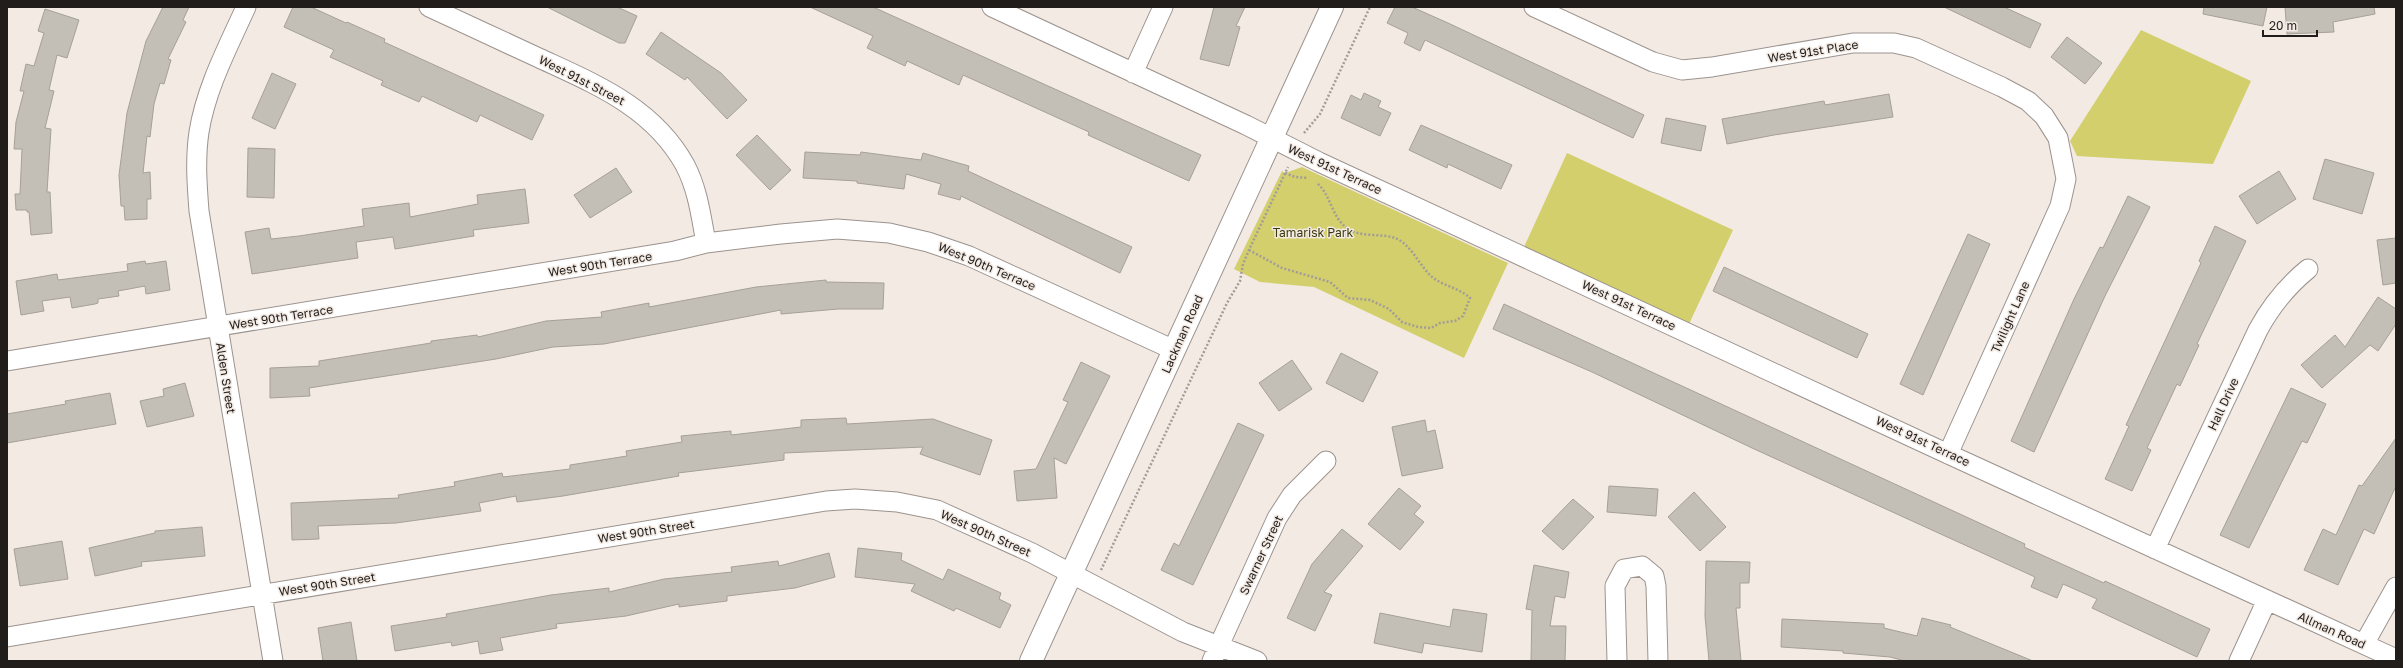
<svg xmlns="http://www.w3.org/2000/svg" width="2403" height="668" viewBox="0 0 2403 668" font-family="'Golos Text',sans-serif">
<style>
.green{fill:#d2cf6c}
.building{fill:#c3beb6;stroke:#a5a098}
.lines{fill:none;stroke-linecap:round;stroke-linejoin:round}
.minor-casing{stroke:#9c938e;stroke-width:21}
.secondary-casing{stroke:#9c938e;stroke-width:24}
.path{stroke:#a39c98;stroke-width:2.5;stroke-dasharray:2 2;stroke-linecap:butt}
.minor{stroke:#fff;stroke-width:19}
.secondary{stroke:#fff;stroke-width:22}
.labels{text-anchor:middle;dominant-baseline:central;stroke-width:3;stroke-linejoin:round;paint-order:stroke}
.street-label{font-size:12px;fill:#201d1b;stroke:#f3eae4}
.park-label{font-size:12px;fill:#3a390c;stroke:#f3eae4}
</style>
<rect width="100%" height="100%" fill="#f3eae4"/>
<path class="green" d="M2141 30 2251 81 2213 164 2077 156 2070 141Z
M1567 153 1733 230 1689 324 1524 247Z
M1302 167 1508 263 1464 358 1314 287 1260 282 1234 269 1282 171 1285 173Z"/>
<path class="building" d="M163 7H189L183 20 186 22 168 59 171 60 164 84 160 83 154 104 150 137 147 136 143 173 150 172 151 199H147V219L125 220 124 206H121L119 175 127 113 146 41Z
M293 7H311L346 23 347 22 385 39 384 42 544 115 532 140 480 115 477 122 422 96 419 102 381 85 383 81 330 57 334 50 284 27Z
M547 7H617L637 16 625 43H619Z
M810 7H873L1201 155 1189 181 1088 135 1089 132 963 75 959 85 907 61 905 66 867 48 873 36Z
M1214 7H1245L1236 26 1240 27 1229 66 1200 59Z
M1395 7H1412L1448 23 1644 115 1633 138 1425 40 1420 51 1404 43 1408 33 1387 23Z
M1944 7H2004L2041 24 2030 48Z
M2204 7H2267L2263 26 2203 14Z
M2285 7H2374L2375 14 2333 22 2334 32 2287 34Z
M45 9 79 20 67 58 57 55 49 90 54 91 45 128 51 129 47 192H50L52 233 31 235 29 212H27V210H16L15 194H20L22 149H14L16 122 24 91H20L26 64 34 66 44 33 38 31Z
M661 32 721 73 747 100 727 119 687 77 685 80 646 54Z
M2067 37 2102 63 2085 84 2051 57Z
M272 73 296 84 275 129 252 118Z
M1364 93 1381 101 1378 107 1391 113 1380 136 1341 118 1351 95 1361 100Z
M1889 94 1893 117 1774 135 1727 144 1722 119 1824 101 1825 105Z
M1666 118 1706 126 1701 151 1661 143Z
M1421 125 1512 165 1501 189 1448 164 1447 168 1409 150Z
M757 135 791 170 770 190 736 155Z
M248 148 275 149 274 198 247 197Z
M805 152 860 155 861 152 921 160 923 153 969 166 968 171 1132 247 1120 273 961 196 960 200 938 194 941 184 906 174 904 189 857 183V181L803 178Z
M2325 159 2374 173 2362 214 2313 199Z
M616 168 632 192 590 218 574 195Z
M2279 171 2296 199 2257 224 2239 196Z
M525 189 529 223 473 230 474 236 395 249 393 237 356 242 358 258 252 274 245 232 269 228 271 239 299 236 364 226 362 209 409 203 410 217 478 204 477 195Z
M2128 196 2150 207 2105 296 2034 452 2011 441 2074 299 2100 247 2103 248Z
M2215 226 2246 241 2197 344 2199 345 2180 386 2177 384 2147 448 2151 450 2132 491 2105 479 2129 426 2126 425 2201 263 2199 261Z
M1968 234 1990 244 1923 395 1900 384Z
M2396 238V283L2383 285 2377 240Z
M145 261 146 264 166 261 170 290 146 294 145 286 118 291 119 296 98 299V303L95 304 72 308 70 297 42 301 44 311 21 315 16 281 57 274 58 280 128 271 127 264Z
M1724 267 1868 334 1857 358 1713 291Z
M826 280V282L884 283 883 309H838L781 314V310L604 344 553 347 496 359 309 388 310 396 270 398V368L319 366V361L431 343V341L477 335 478 337 546 321 602 317 601 312 649 303V307L756 287Z
M2378 297 2396 309V324L2378 351 2370 345 2322 388 2301 365 2335 335 2345 347Z
M1504 304 2025 544 2024 547 2104 583 2105 581 2210 629 2197 657 2092 608 2097 599 2063 584 2057 598 2031 587 2035 577 1752 448 1592 372 1493 329Z
M1341 353 1378 372 1363 402 1326 383Z
M1292 360 1312 389 1279 411 1259 383Z
M1081 362 1110 376 1066 464 1054 458 1057 498 1017 501 1014 471 1036 469 1068 402 1063 400Z
M185 383 194 416 147 427 140 401 164 396 163 389Z
M2291 388 2326 404 2307 443 2302 441 2249 548 2220 535Z
M110 393 116 424 7 443V414L66 404 65 401Z
M846 418 847 424 933 419 992 440 980 475 920 454 923 447 784 453V460L678 473 679 476 563 496 517 502 516 496 479 503 481 511 461 514 396 523 318 526 319 539 292 540 291 503 399 498 398 495 455 486 454 482 502 473 503 477 570 469V465L627 456 626 451 682 442 681 436 731 431V435L801 427V420Z
M1425 420 1427 432 1435 430 1443 468 1402 476 1392 427Z
M1238 423 1264 435 1193 585 1161 570 1174 543 1179 546Z
M2396 438V486L2374 534 2364 529 2338 585 2304 570 2323 529 2336 535 2359 485 2362 486Z
M1609 486 1658 489 1656 516 1607 512Z
M1399 488 1421 506 1414 514 1424 522 1400 550 1368 524Z
M1694 492 1726 527 1700 551 1668 517Z
M1573 499 1594 517 1563 550 1542 531Z
M202 527 205 556 141 562 142 566 95 576 89 548 155 533V531Z
M1342 529 1363 546 1324 592 1332 595 1315 631 1287 618 1312 564Z
M62 541 68 579 20 586 14 549Z
M858 548 902 553 901 560 943 580 948 569 1001 593 999 599 1011 605 1000 628 956 608 954 611 911 591 915 584 855 577Z
M829 553 835 577 795 588 727 596V601L679 607V604L626 616 556 624 557 628 500 638 503 650 480 654 478 641 452 646 451 642 395 651 391 626 447 617 446 614 551 595 609 588V592L664 579 732 572 731 567 778 561 779 566Z
M1706 561 1750 562 1749 583H1740V608H1736L1741 661H1709L1705 616Z
M1534 565 1569 572 1565 598 1555 596 1550 626H1566L1565 661H1531L1532 610 1526 609Z
M1453 609 1487 614 1482 652 1424 643 1422 653 1374 643 1380 613 1450 627Z
M1922 618 1951 625 1950 627 2033 661H1905L1890 657 1843 653V651L1781 647 1782 619 1884 624V628L1917 636Z
M351 622 357 661H323L318 628Z"/>
<g class="lines">
<defs>
<path id="minor" d="M246 7C228 47 206 88 199 132 195 159 197 185 199 211L273 661
M429 7C466 24 502 41 539 58 595 84 653 107 685 165 698 190 701 216 706 243
M992 7 1246 125 1319 162 1948 454 2396 659
M1534 7 1653 62 1682 70 1712 67 1853 43H1894L1916 48 2002 87 2028 101 2044 116 2058 138 2066 179 2060 206 1948 454
M1133 73 1163 7
M7 361 675 251 706 243 781 234 837 229 889 233 928 242 969 256 1174 350
M2155 549 2258 330C2271 306 2286 287 2308 269
M7 637 826 501 855 499 897 502 937 510 1032 553 1183 632 1257 661
M2364 644 2396 587
M1212 661 1277 518 1292 495 1326 461
M1617 661 1615 586 1624 569 1642 566 1654 576 1656 586 1658 661
M2239 661 2267 600"/>
<path id="secondary" d="M1031 661 1332 7"/>
</defs>
<use href="#minor" class="minor-casing"/>
<use href="#secondary" class="secondary-casing"/>
<path class="path" d="M1304 133 1320 114 1370 7
M1285 173 1295 177 1308 178
M1249 250 1282 268 1330 282 1348 298 1370 300 1389 309 1402 322 1418 327 1431 328 1440 323 1455 321 1463 316 1470 298C1458 287 1442 286 1431 276 1419 265 1411 244 1395 238 1381 233 1360 238 1347 228 1332 218 1331 195 1317 183
M1101 570 1227 303 1240 281 1243 264 1249 250 1288 167"/>
<use href="#minor" class="minor"/>
<use href="#secondary" class="secondary"/>
</g>
<g class="labels">
<g class="street-label">
<text transform="translate(1813 51) rotate(-9)">West 91st Place</text>
<text transform="translate(582 80) rotate(27)">West 91st Street</text>
<text transform="translate(1335 169) rotate(25)">West 91st Terrace</text>
<text transform="translate(600 264) rotate(-9)">West 90th Terrace</text>
<text transform="translate(987 266) rotate(23)">West 90th Terrace</text>
<text transform="translate(1629 305) rotate(25)">West 91st Terrace</text>
<text transform="translate(281 317) rotate(-9)">West 90th Terrace</text>
<text transform="translate(2010 317) rotate(-66)">Twilight Lane</text>
<text transform="translate(1182 334) rotate(-66)">Lackman Road</text>
<text transform="translate(226 378) rotate(81)">Alden Street</text>
<text transform="translate(2223 404) rotate(-65)">Hall Drive</text>
<text transform="translate(1923 441) rotate(25)">West 91st Terrace</text>
<text transform="translate(646 531) rotate(-9)">West 90th Street</text>
<text transform="translate(986 533) rotate(24)">West 90th Street</text>
<text transform="translate(1261 555) rotate(-65)">Swarner Street</text>
<text transform="translate(327 584) rotate(-9)">West 90th Street</text>
<text transform="translate(2332 630) rotate(24)">Allman Road</text>
</g>
<g class="park-label">
<text x="1313" y="232">Tamarisk Park</text>
</g>
</g>
<rect width="2403" height="668" fill="none" stroke="#201d1b" stroke-width="16"/>
<path d="M2263 30v6h54v-6" fill="none" stroke="#201d1b" stroke-width="2"/>
<text x="2269" y="30" font-size="12" fill="#201d1b" stroke="#f3eae4" stroke-width="3" paint-order="stroke">20 m</text>
</svg>
